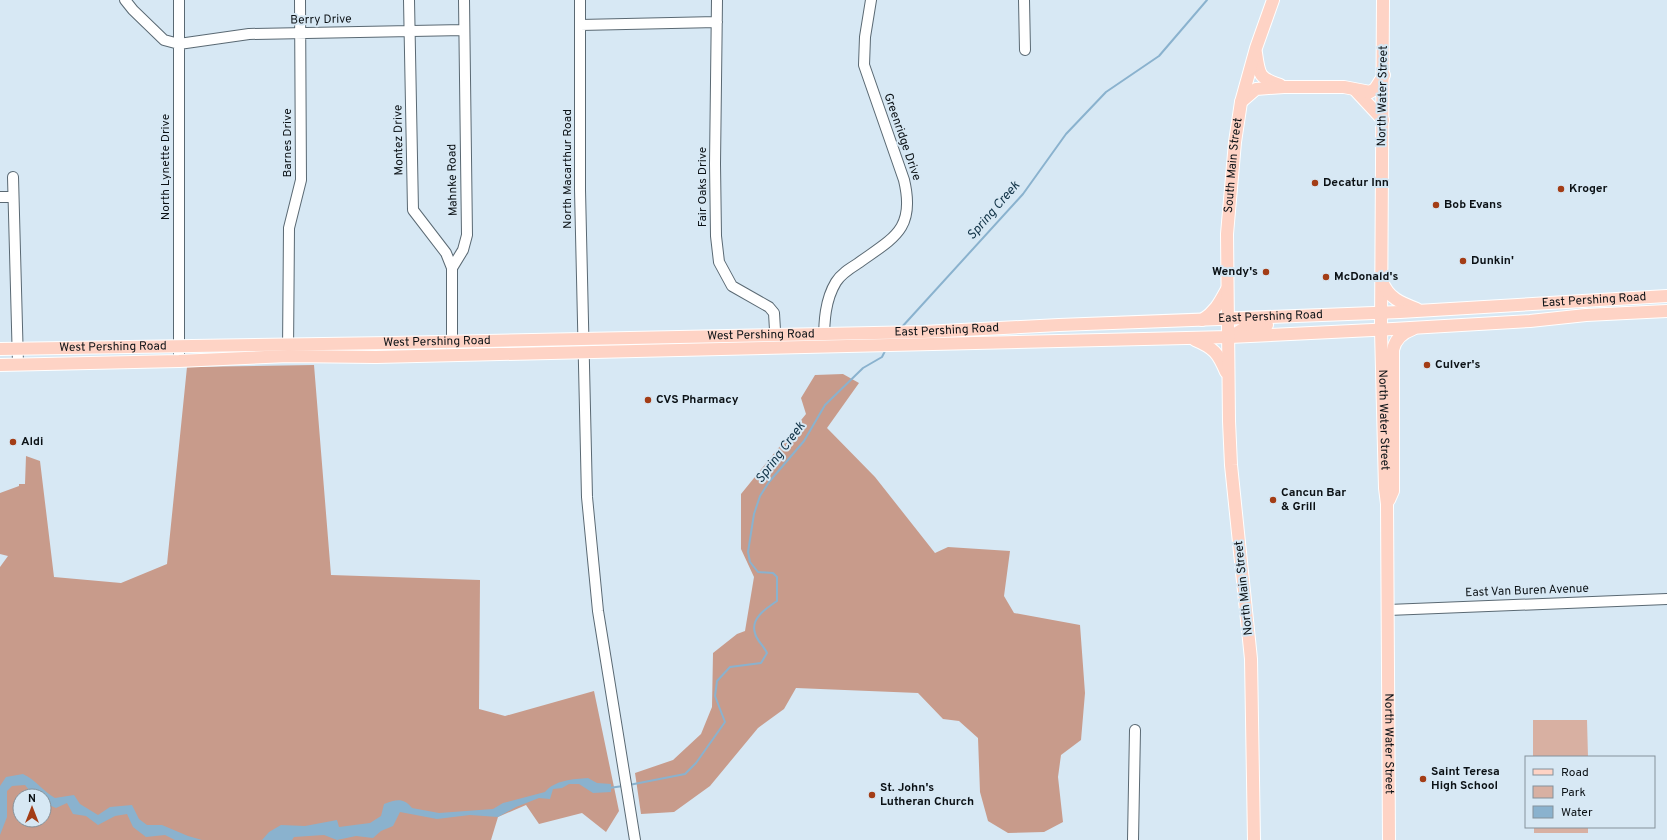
<svg xmlns="http://www.w3.org/2000/svg" width="1667" height="840" viewBox="0 0 1667 840" font-family="Overpass,sans-serif">
<style>
.green{fill:#d8b0a2}
.forest{fill:#c89b8b;fill-rule:evenodd}
.water{fill:#8ab2ce}
.lines{fill:none;stroke-linecap:round;stroke-linejoin:round}
.stream{stroke:#8ab2ce;stroke-width:2}
.minor-casing{stroke:#5a6973;stroke-width:12}
.major-casing{stroke:#fff;stroke-width:14}
.minor{stroke:#fff;stroke-width:10}
.major{stroke:#fed3c5;stroke-width:12}
.poi-dot{fill:#a33d16;stroke:#d7e8f4;stroke-width:1.5}
.labels{text-anchor:middle;dominant-baseline:central;stroke-width:4;stroke-linejoin:round;paint-order:stroke}
.street-label{font-size:12px;fill:#0b1115;stroke:#d7e8f4}
.poi-label{font-size:12px;font-weight:bold;fill:#0b1115;stroke:#d7e8f4;text-anchor:start}
.water-label{font-size:13px;font-style:italic;fill:#103246;stroke:#d7e8f4}
</style>
<rect width="100%" height="100%" fill="#d7e8f4"/>
<path class="green" d="M1533 720H1587L1588 757H1533Z
M1534 827H1588V833H1534Z"/>
<path class="forest" d="M314 365 331 575 480 580 479 709 505 716 594 691 619 811 606 832 582 813 539 824 526 805 498 817 491 840H0V567L8 556 0 554V493L19 486V484H25L26 456 40 461 54 577 121 583 167 564 187 367ZM20 796H44V820H20Z
M843 374 859 383 827 428 875 477 935 553 948 547 1010 551 1004 596 1014 613 1080 625 1085 693 1081 740 1061 755 1058 777 1063 822 1044 832 1008 833 988 821 980 792 978 738 959 721 943 719 918 693 796 688 784 709 758 728 710 786 674 812 641 814 635 773 673 760 701 734 712 707 713 653 737 634 745 631 754 577 741 549V494L806 414 801 398 815 375Z"/>
<path class="water" d="M23 774C36 780 43 791 55 798L74 795 80 804 98 815 110 807 132 805 139 819 147 825H162L188 836 202 840H175L165 835 146 837 133 827 127 814 115 816 98 825 86 816 73 814 67 803 56 808 44 803V796H34L25 785 12 786 7 791V817L0 835V786L6 777Z
M588 778 597 783 611 784V792L593 793 579 784H569L562 788 553 789 550 799 539 798 516 807 498 817 470 815 437 819 400 812 393 826 381 831 373 838 356 836 337 840 324 835 294 837 292 840H262L269 832 281 825 305 826 337 820 339 827 370 823 381 816 384 804C396 800 403 797 412 808L439 813 493 809 503 803 545 792C555 780 573 779 588 778Z"/>
<g class="lines">
<path class="stream" d="M901 328 1023 194 1066 134 1106 92 1159 56 1207 0
M629 785 685 774 696 763 725 722 715 696 717 681 730 667 761 663 767 653C764 646 756 640 755 633 750 618 767 608 777 601V577L773 573 758 572 750 562 748 552 754 514 760 496 769 482 804 441 825 405 863 368 882 357 886 349
M609 788 623 786"/>
<defs>
<path id="minor" d="M125 0 133 10 164 40 179 44 249 34 464 30
M409 0 413 210 446 253 452 268
M580 0V190L587 497 598 611 635 840
M717 0 715 164 716 236 719 262 732 286 769 307 774 313 776 347
M1024 0 1025 50
M580 25 717 22
M13 177 18 364
M0 197H12
M824 342C824 322 825 300 836 282 841 274 849 269 857 264 893 238 916 230 904 180L864 65 865 37 871 0
M288 352 289 228 301 180 300 0
M452 355V268L463 250 467 235 464 0
M179 361V0
M1388 610 1667 599
M1133 840 1135 730"/>
<g id="major">
<path id="s1" d="M1383 0 1381 330 1385 488 1387 504 1389 840"/>
<path d="M1256 53C1259 75 1259 78 1280 85"/>
<path d="M1356 91 1383 120"/>
<path d="M1241 102 1256 89 1284 87H1344L1370 92 1375 89 1384 75"/>
<path d="M1382 281C1388 298 1401 303 1417 309"/>
<path d="M1202 320C1215 312 1220 302 1227 289"/>
<path d="M1232 336 1246 327 1267 325"/>
<path d="M1195 340C1214 348 1218 353 1226 372"/>
<path id="s2" d="M0 349 392 343 924 332 1059 325 1400 312 1667 296"/>
<path d="M0 365 179 361 288 356 376 357 1229 337 1393 329 1530 321 1586 315 1667 311"/>
<path d="M1389 500 1393 491V350C1395 339 1402 333 1413 329"/>
<path id="s3" d="M1254 840 1251 659 1231 465 1229 421 1227 234 1235 142 1241 102 1256 48 1273 0"/>
</g>
</defs>
<use href="#minor" class="minor-casing"/>
<use href="#major" class="major-casing"/>
<use href="#minor" class="minor"/>
<use href="#major" class="major"/>
</g>
<g class="poi-dot">
<circle cx="1315" cy="183" r="4"/>
<circle cx="1561" cy="189" r="4"/>
<circle cx="1436" cy="205" r="4"/>
<circle cx="1463" cy="261" r="4"/>
<circle cx="1266" cy="272" r="4"/>
<circle cx="1326" cy="277" r="4"/>
<circle cx="1427" cy="365" r="4"/>
<circle cx="648" cy="400" r="4"/>
<circle cx="13" cy="442" r="4"/>
<circle cx="1273" cy="500" r="4"/>
<circle cx="1423" cy="779" r="4"/>
<circle cx="872" cy="795" r="4"/>
</g>
<g class="labels">
<g class="street-label">
<text transform="translate(321 20) rotate(-1)">Berry Drive</text>
<text transform="translate(1383 96) rotate(-89)">North Water Street</text>
<text transform="translate(902 137) rotate(71)">Greenridge Drive</text>
<text transform="translate(399 140) rotate(-91)">Montez Drive</text>
<text transform="translate(288 143) rotate(-90)">Barnes Drive</text>
<text stroke="none"><textPath href="#s3" startOffset="676">South Main Street</textPath></text>
<text transform="translate(166 167) rotate(-90)">North Lynette Drive</text>
<text transform="translate(568 169) rotate(-90)">North Macarthur Road</text>
<text transform="translate(453 180) rotate(-91)">Mahnke Road</text>
<text transform="translate(703 187) rotate(-90)">Fair Oaks Drive</text>
<text stroke="none"><textPath href="#s2" startOffset="1595">East Pershing Road</textPath></text>
<text stroke="none"><textPath href="#s2" startOffset="1271">East Pershing Road</textPath></text>
<text stroke="none"><textPath href="#s2" startOffset="947">East Pershing Road</textPath></text>
<text stroke="none"><textPath href="#s2" startOffset="761">West Pershing Road</textPath></text>
<text stroke="none"><textPath href="#s2" startOffset="437">West Pershing Road</textPath></text>
<text stroke="none"><textPath href="#s2" startOffset="113">West Pershing Road</textPath></text>
<text stroke="none"><textPath href="#s1" startOffset="420">North Water Street</textPath></text>
<text transform="translate(1244 588) rotate(-96)">North Main Street</text>
<text transform="translate(1527 591) rotate(-2)">East Van Buren Avenue</text>
<text stroke="none"><textPath href="#s1" startOffset="744">North Water Street</textPath></text>
</g>
<g class="poi-label">
<text x="1323" y="183">Decatur Inn</text>
<text x="1569" y="189">Kroger</text>
<text x="1444" y="205">Bob Evans</text>
<text x="1471" y="261">Dunkin'</text>
<text x="1258" y="272" text-anchor="end">Wendy's</text>
<text x="1334" y="277">McDonald's</text>
<text x="1435" y="365">Culver's</text>
<text x="656" y="400">CVS Pharmacy</text>
<text x="21" y="442">Aldi</text>
<text x="1281" y="493">Cancun Bar<tspan x="1281" dy="14">&amp; Grill</tspan></text>
<text x="1431" y="772">Saint Teresa<tspan x="1431" dy="14">High School</tspan></text>
<text x="880" y="788">St. John's<tspan x="880" dy="14">Lutheran Church</tspan></text>
</g>
<g class="water-label">
<text transform="translate(994 211) rotate(-49)">Spring Creek</text>
<text transform="translate(781 453) rotate(-53)">Spring Creek</text>
</g>
</g>
<rect x="1525" y="756" width="130" height="72" fill="#d7e8f4" stroke="#85929b"/>
<rect x="1533" y="769" width="20" height="6" fill="#fed3c5" stroke="#85929b"/>
<text x="1561" y="776" font-size="12" fill="#0b1115">Road</text>
<rect x="1533" y="786" width="20" height="12" fill="#d8b0a2" stroke="#85929b"/>
<text x="1561" y="796" font-size="12" fill="#0b1115">Park</text>
<rect x="1533" y="806" width="20" height="12" fill="#8ab2ce" stroke="#85929b"/>
<text x="1561" y="816" font-size="12" fill="#0b1115">Water</text>
<g transform="translate(32 808)"><circle r="19" fill="#d7e8f4" stroke="#85929b"/>
<path d="M0-3L7 15L0 10L-7 15Z" fill="#a33d16"/>
<text y="-6" font-size="11" font-weight="bold" text-anchor="middle" fill="#0b1115">N</text>
</g>
</svg>
